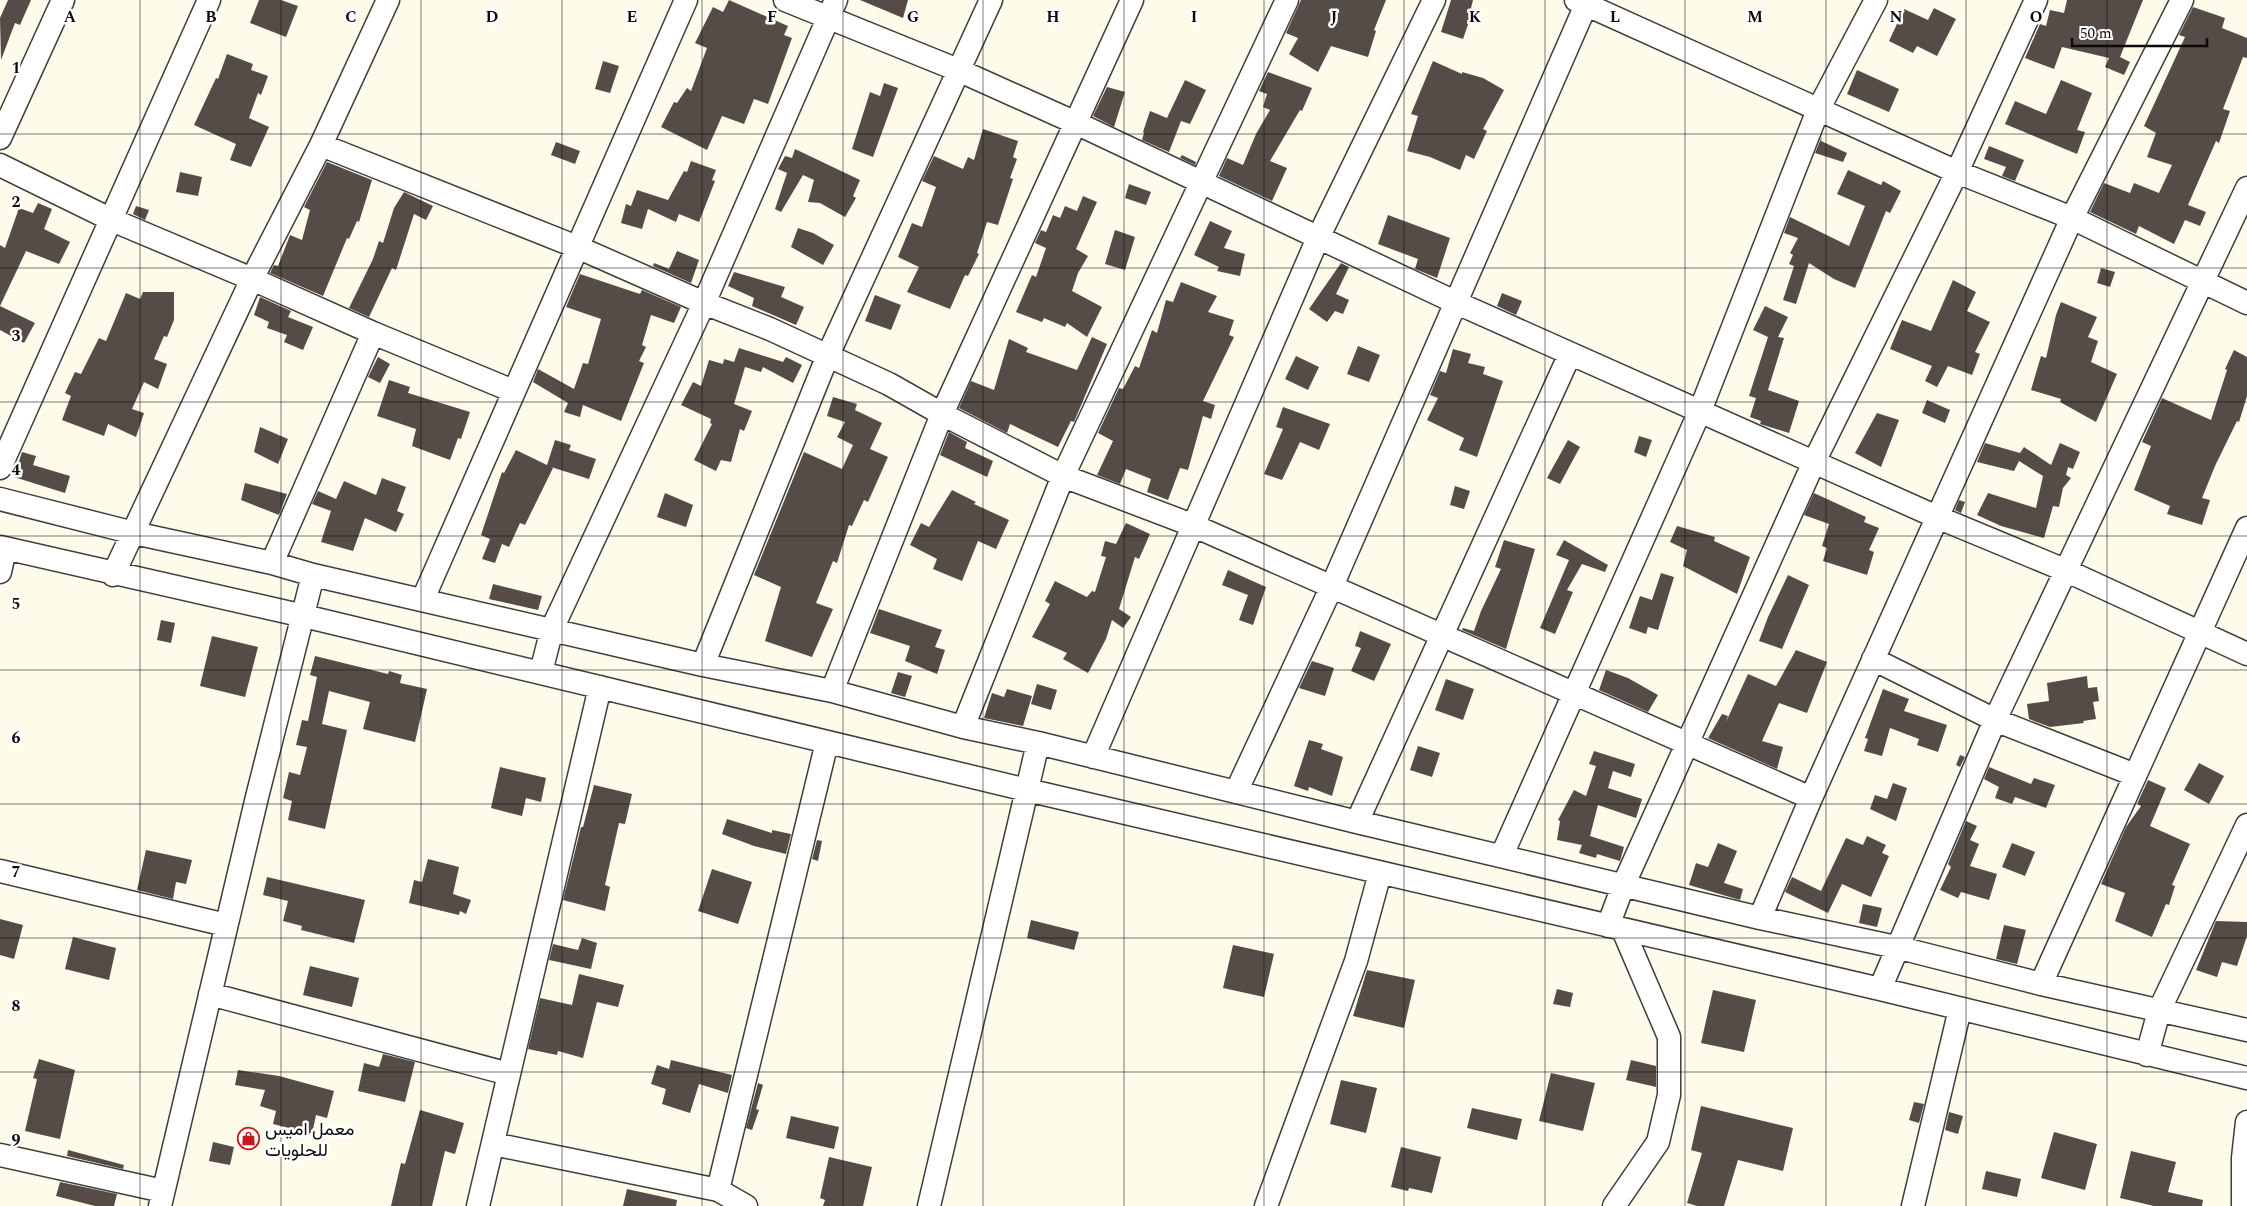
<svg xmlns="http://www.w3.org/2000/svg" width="2247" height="1206" viewBox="0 0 2247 1206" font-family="Spectral,Vazirmatn,serif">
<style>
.building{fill:#554c47}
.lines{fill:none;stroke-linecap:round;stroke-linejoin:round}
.minor-casing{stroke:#3e3e3e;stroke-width:25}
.minor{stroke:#fff;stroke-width:22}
.grid{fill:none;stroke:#0b0b0b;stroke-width:1;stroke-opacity:0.55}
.labels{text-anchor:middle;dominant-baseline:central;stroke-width:5;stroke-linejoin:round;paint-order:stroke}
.poi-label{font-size:18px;fill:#0b0b0b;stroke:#fff;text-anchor:start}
.grid-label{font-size:16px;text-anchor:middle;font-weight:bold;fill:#0b0b0b;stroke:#fff;stroke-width:5;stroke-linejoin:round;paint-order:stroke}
</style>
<rect width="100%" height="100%" fill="#fffbea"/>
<path class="building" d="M8 0H31L20 25 15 23 1 60 0 18Z
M259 0H281L298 6 286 37 250 23Z
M729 0 788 26 784 35 792 38 768 104 754 99 744 124 722 116 707 150 661 127 674 102 677 103 687 88 691 91 707 48 695 43 713 7 723 12Z
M860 0H908L903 18Z
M1301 0H1386L1374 30 1376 31 1368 57 1331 46 1318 72 1289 54 1298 38 1286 33Z
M1451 0H1473L1470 12 1472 13 1463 39 1441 32Z
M2067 0H2143L2120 57 2130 62 2124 75 2105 67 2109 58 2062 47 2054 69 2025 58 2040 24 2046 26 2050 10 2064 13Z
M2193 7 2225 18 2222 28 2247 38V58L2243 57 2223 109 2230 111 2219 143 2216 141 2188 205 2206 212 2200 226 2185 220 2174 244 2139 226 2136 234 2090 212 2104 183 2130 193 2134 183 2159 193 2172 165 2147 157 2156 133 2144 126 2185 37 2179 35Z
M1934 8 1956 19 1937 56 1917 46 1913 53 1889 41 1904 9 1928 20Z
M227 54 253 64 251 70 268 76 261 95 258 93 249 118 269 127 251 167 230 160 236 144 194 125 216 78 218 79Z
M603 61 619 66 610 93 595 89Z
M1433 61 1462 74V72L1483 78 1504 90 1483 129 1487 131 1474 159 1466 155 1460 170 1430 157 1407 151 1418 116 1411 114Z
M1857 70 1899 89 1889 112 1847 94Z
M1268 72 1312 88 1302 111 1300 110 1270 161 1287 168 1272 201 1219 176 1227 158 1243 165 1256 134 1270 110 1263 107 1267 94 1259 91Z
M1185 80 1206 90 1190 124 1181 121 1169 152 1142 140 1144 133 1143 132 1150 111 1167 118Z
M2061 80 2092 93 2077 130 2085 132 2077 154 2005 124 2015 101 2046 114Z
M884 83 898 88 873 157 852 149 870 92 880 96Z
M1107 87 1125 92 1114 127 1093 116Z
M983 129 1018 141 1013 157 1017 159 1010 178 1013 179 998 225 987 222 977 253 979 254 968 276 965 275 950 309 907 292 919 267 898 257 912 223 922 227 936 187 922 181 934 156 963 169 968 157 974 160Z
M1822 136 1821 141 1847 153 1843 162 1815 153Z
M556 142 580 151 575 164 551 155Z
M1989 146 2024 160 2015 181 2002 176 2006 167 1984 159Z
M795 149 860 180 853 196 856 198 845 217 820 203 808 202 814 180 803 175 781 212 775 209 787 173 778 169 785 156 792 158Z
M1182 155 1196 162 1195 165 1180 158Z
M691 161 716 170 712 180 715 181 699 222 679 214 676 222 648 209 642 229 621 223 626 204 631 206 637 190 668 200 684 171 687 172Z
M327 162 372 180 359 222 357 221 349 239 347 238 323 296 270 273 274 265 278 266 290 235 302 240 310 210 304 207Z
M1848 170 1881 185 1883 181 1901 191 1890 213 1886 211 1855 288 1834 279 1809 263 1796 304 1783 300 1794 266 1789 264 1793 255 1790 253 1798 238 1784 233 1790 217 1849 246 1865 206 1837 194Z
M180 172 202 177 198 196 176 192Z
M1129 184 1151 192 1146 205 1125 198Z
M404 192 433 206 426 220 414 214 396 270 392 268 369 317 349 308 373 259 379 241 383 243 394 208Z
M1083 196 1097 202 1076 249 1088 256 1078 273 1072 291 1102 307 1087 337 1067 323 1065 327 1044 318 1042 322 1016 312 1032 275 1036 277 1046 248 1035 243 1041 230 1046 232 1053 215 1060 218 1065 206 1077 211Z
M38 203 52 209 44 229 70 242 59 264 26 251 0 306 35 323 24 343 0 330V245L5 248 19 208 33 213Z
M136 206 149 210 145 220 133 214Z
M1388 215 1450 238 1437 278 1415 269 1418 259 1378 244Z
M1210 221 1232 231 1224 248 1245 254 1240 276 1217 271 1219 267 1194 255Z
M798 228 813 233 834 245 823 265 791 247Z
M1115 230 1135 237 1125 270 1105 264Z
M677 251 699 260 691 283 653 266 654 263 669 269Z
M1341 263 1349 267 1336 294 1349 300 1343 314 1335 311 1327 322 1309 309Z
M2101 268 2115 272 2110 287 2097 283Z
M734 272 785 287 781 297 804 307 796 325 752 306 754 298 728 286Z
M580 274 640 294 642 290 681 307 674 323 651 315 642 345 646 347 639 361 644 363 621 421 583 405 580 417 564 412 568 403 533 382 538 369 574 389 583 363 588 364 601 319 566 307Z
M1953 280 1976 292 1967 311 1990 322 1975 352 1980 354 1972 375 1948 366 1937 387 1925 381 1932 366 1890 349 1902 320 1931 331Z
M1181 282 1217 296 1208 312 1234 320 1229 335 1234 337 1203 401 1215 405 1211 419 1203 416 1188 470 1180 468 1168 500 1147 492 1151 479 1126 469 1120 484 1097 475 1113 441 1098 433 1119 388 1123 389 1135 366 1139 368 1152 330 1157 333 1166 300 1173 302Z
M143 292H174V320L167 337 164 336 154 359 167 364 158 389 144 382 132 409 144 413 136 437 108 424 104 436 62 420 71 396 65 393 75 372 81 374 99 338 106 341 126 293 140 299Z
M1502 293 1522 301 1516 315 1497 306Z
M875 295 901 305 891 330 865 321Z
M260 297 291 311 288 317 313 327 303 350 284 342 287 335 267 328 269 322 254 315Z
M2061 302 2097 317 2088 337 2098 341 2091 362 2117 374 2096 422 2060 402 2061 399 2031 390 2041 356 2046 358 2056 315Z
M1765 306 1788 317 1778 337 1784 338 1768 390 1799 401 1789 433 1760 424 1761 421 1750 417 1756 398 1749 396 1768 337 1753 330Z
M1092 337 1107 344 1074 422 1071 421 1058 447 1010 424 1007 433 959 408 971 381 994 390 1009 339 1028 348 1026 352 1077 370Z
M1358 346 1380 355 1369 382 1347 374Z
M739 348 783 362 786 357 802 365 793 383 763 367 761 372 745 367 734 404 752 411 744 431 740 429 731 462 721 460 716 471 694 460 712 424 710 423 711 419 681 405 693 382 701 386 709 360 723 364 724 359 734 362Z
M1453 349 1471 354 1468 363 1485 367 1483 374 1503 381 1477 457 1459 450 1464 438 1427 420 1438 398 1430 395 1440 371 1446 373Z
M2234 350 2247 357V396L2239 422 2237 421 2215 466 2202 498 2210 500 2202 525 2167 514 2170 506 2134 490 2151 446 2142 442 2162 398 2211 420 2227 370 2225 369Z
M1296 356 1319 367 1308 390 1285 379Z
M378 357 390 364 380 383 368 377Z
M389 380 410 387 408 393 470 412 461 439 458 438 450 460 412 446 416 429 377 416Z
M833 397 857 404 855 410 882 423 870 449 888 457 868 502 864 500 852 526 849 525 837 563 833 561 816 603 833 609 812 657 765 641 781 587 754 575 804 452 842 469 853 445 837 437 845 422 827 416Z
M1927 400 1950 410 1945 423 1922 413Z
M1283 407 1330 424 1319 450 1300 442 1282 480 1264 474 1283 429 1276 427Z
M1877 413 1899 420 1881 467 1855 453Z
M260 427 288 439 278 464 254 452Z
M949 432 967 442 965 448 993 461 987 477 940 455Z
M1639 436 1652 440 1646 457 1634 452Z
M555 440 571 445 569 450 596 459 589 479 551 467 553 468 525 525 520 523 509 547 502 544 495 563 482 559 490 539 481 535 502 472 504 473 516 450 547 465Z
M1568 440 1580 447 1560 484 1547 478Z
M1985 443 2020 453 2024 447 2051 465 2060 443 2080 452 2073 469 2068 467 2066 475 2071 478 2063 488 2059 507 2053 506 2044 538 2001 526 1977 515 1988 493 2036 508 2043 476 2019 461 2014 471 1977 462Z
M22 452 36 456 33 465 70 476 65 493 14 477Z
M382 478 406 487 397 511 404 514 396 532 365 518 353 551 321 542 331 511 312 504 318 491 336 499 344 481 376 495Z
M245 483 287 494 279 515 241 500Z
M1455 486 1470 491 1464 509 1450 505Z
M952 490 976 502 974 504 1009 520 996 549 978 541 962 581 933 569 937 559 910 545 921 523 929 527Z
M665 493 693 505 686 527 657 517Z
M1814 493 1866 517 1864 522 1879 528 1869 550 1874 552 1867 575 1823 561 1827 548 1822 546 1829 524 1804 515Z
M1959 500 1965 502 1961 513 1955 510Z
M1126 523 1150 534 1139 559 1135 557 1119 609 1131 617 1123 628 1112 620 1106 639 1088 673 1063 659 1067 653 1032 637 1050 604 1045 601 1055 581 1087 597 1092 591 1095 592 1106 557 1101 556 1105 541 1116 544Z
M1677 526 1715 537 1714 541 1750 557 1737 594 1683 566 1687 550 1670 542Z
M1504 540 1535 549 1506 649 1462 630 1463 628 1474 631 1481 611 1501 569 1495 567Z
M1564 540 1608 565 1605 572 1582 564 1567 590 1573 592 1555 634 1540 628 1569 560 1556 555Z
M1228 570 1266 587 1253 625 1239 620 1248 595 1222 585Z
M1661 573 1674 577 1658 630 1648 627 1646 634 1629 628 1640 596 1652 600Z
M1788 575 1809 585 1782 649 1759 641 1768 617Z
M493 584 542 596 538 610 489 599Z
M879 609 942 630 935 647 945 650 937 674 905 661 910 646 870 633Z
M161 620 175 623 171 643 157 640Z
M1360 631 1391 644 1374 681 1351 671 1361 648 1355 646Z
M212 636 258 647 245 697 200 686Z
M1796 650 1827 662 1807 713 1779 703 1762 741 1783 747 1777 769 1708 738 1722 714 1728 716 1726 722 1748 674 1776 686Z
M315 656 388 674 389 671 402 675 400 683 427 689 415 742 363 729 370 702 329 691 322 724 347 730 325 829 288 820 292 801 283 798 289 772 300 775 307 747 296 745 302 720 308 721 317 677 310 675Z
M1312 661 1334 668 1325 696 1299 688Z
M1606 670 1628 678 1658 695 1648 712 1599 690Z
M898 672 912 676 905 697 891 693Z
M2087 676 2088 688 2097 687 2099 701 2093 702 2096 719 2083 721 2084 723 2050 727 2029 719 2027 704 2049 701 2047 683Z
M1446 679 1474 689 1463 720 1435 710Z
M1037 684 1057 690 1051 710 1031 704Z
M1007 689 1032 696 1023 726 984 718 992 693 1004 697Z
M1883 689 1909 699 1904 711 1947 725 1938 752 1917 745 1919 739 1890 728 1882 756 1864 751 1868 739 1865 738Z
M1309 740 1323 744 1321 749 1343 757 1332 796 1309 787 1308 791 1294 786Z
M1418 746 1440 753 1432 777 1410 770Z
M1594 751 1635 764 1631 777 1613 771 1608 788 1642 799 1636 818 1598 805 1590 836 1624 847 1620 861 1597 854 1596 858 1579 853 1582 845 1557 840 1560 821 1558 820 1574 790 1586 796 1596 766 1589 764Z
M1960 755 1965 757 1960 767 1956 765Z
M2199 763 2224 776 2209 804 2184 790Z
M500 767 546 778 541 802 526 798 522 816 491 808Z
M1989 767 2031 784 2034 778 2055 785 2046 808 2015 797 2012 804 1995 798 1999 787 1984 779Z
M2148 780 2166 788 2150 826 2190 844 2172 885 2175 886 2169 905 2166 904 2152 937 2115 921 2125 893 2101 884 2126 827 2141 806 2137 804Z
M1893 783 1907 788 1896 821 1870 809 1875 795 1887 799Z
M594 785 632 794 625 824 619 823 605 885 610 887 605 911 563 900 581 827H583Z
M727 819 772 833V830L791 834 786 854 754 846 722 834Z
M1966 821 1977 826 1970 840 1979 844 1970 866 1997 874 1989 900 1961 892 1958 898 1940 890 1951 867 1948 864Z
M1867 836 1886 845 1882 853 1889 856 1871 897 1842 884 1828 913 1785 892 1792 877 1821 891 1846 838 1863 845Z
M817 840 822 841 818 861 812 859Z
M1718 843 1737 851 1724 883 1743 889 1740 900 1689 885 1696 863 1708 867Z
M2012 843 2035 852 2025 876 2002 867Z
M146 850 192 860 186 884 176 882 173 899 137 890Z
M428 859 459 867 453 894 471 900 466 914 460 911 459 915 409 903 414 880 422 882Z
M712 869 752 882 738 924 698 911Z
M267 877 365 900 354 943 301 930 302 926 283 921 288 901 263 895Z
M1863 904 1882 908 1877 927 1859 923Z
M0 919 23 925 14 959 0 955Z
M1031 920 1079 932 1074 950 1027 938Z
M2216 921 2247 922V936L2237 966 2222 962 2217 977 2196 970Z
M2004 925 2026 930 2017 964 1996 959Z
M73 937 116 948 109 980 65 969Z
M582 938 597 943 591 969 549 960 553 944 578 950Z
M1233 945 1274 954 1264 997 1223 988Z
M310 966 359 978 352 1007 303 995Z
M1367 970 1415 980 1404 1028 1353 1016Z
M579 974 624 985 618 1007 597 1002 583 1058 558 1051 557 1055 528 1049 540 998 572 1005Z
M1557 989 1573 993 1570 1007 1553 1004Z
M1713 990 1756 1000 1744 1052 1701 1043Z
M383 1054 415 1062 405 1102 358 1091 364 1063 379 1067Z
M39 1059 75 1070 60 1139 25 1131 37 1079 33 1078Z
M671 1060 732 1075 728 1093 699 1084 690 1113 662 1104 666 1089 651 1084 657 1065 669 1069Z
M1631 1060 1656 1066V1087L1626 1080Z
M238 1070 279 1076 334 1091 327 1118 316 1115 312 1134 273 1124 276 1111 260 1106 265 1090 235 1085Z
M1551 1073 1595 1083 1583 1131 1539 1121Z
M1341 1080 1377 1088 1366 1133 1330 1124Z
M758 1083 763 1085 756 1109 759 1110 752 1130 746 1128Z
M1914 1102 1924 1104 1919 1123 1909 1120Z
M1701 1106 1793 1128 1783 1171 1738 1160 1724 1206H1697L1687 1203 1702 1153 1691 1150Z
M1472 1108 1522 1119 1517 1140 1467 1128Z
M420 1110 464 1123 455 1154 445 1151 432 1206H391L401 1163 405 1164Z
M1949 1112 1963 1116 1958 1134 1945 1130Z
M791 1116 839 1127 834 1149 786 1138Z
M2054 1132 2097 1144 2085 1190 2041 1178Z
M213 1142 234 1147 230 1165 209 1161Z
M1401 1147 1441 1157 1432 1193 1409 1188 1408 1191 1391 1187Z
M68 1150 124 1165 123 1169 67 1156Z
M2131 1151 2176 1162 2168 1192 2203 1200 2202 1206H2154L2120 1198Z
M829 1157 872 1167 863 1206H823L825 1200 820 1198Z
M1986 1171 2021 1179 2017 1197 1982 1189Z
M60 1182 117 1194 114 1206H95L56 1196Z
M627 1189 677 1200 676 1206H623Z"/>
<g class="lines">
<defs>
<path id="minor" d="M785 0 958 70 1076 123 1457 303 1937 517 2067 571 2247 654
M1576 0 1957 172 2072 218 2247 303
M0 138 63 0
M321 145 577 247 704 303 770 329 889 384 942 414 1063 476 1192 525 1811 798
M0 165 112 220 252 279 373 333 513 391
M0 468 209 0
M0 499 134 533 272 563 313 575 703 665 832 691 963 727 1038 743 1357 822 1760 918 1896 947 2041 984 2247 1030
M0 547 304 616 1027 790 1880 989 2247 1078
M272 563 373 333
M0 572 5 549
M113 575 252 279 321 145 388 0
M423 599 686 0
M1873 659 1995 720 2135 775
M703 665 828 355 991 0
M541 672 552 629 704 303 836 0
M832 691 942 414 1132 0
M963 727 1063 476 1287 0
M1093 757 1318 238 1434 0
M1236 792 1332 586 1588 0
M1357 822 1570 354
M1502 855 1700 411 1818 110 1876 0
M0 871 226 925
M1760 918 1811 798 2072 218 2182 0
M1608 926 1623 886 1814 462 1957 172 2036 0
M2041 984 2247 528
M1880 989 1995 720 2247 188
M210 994 509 1074
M2147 1055 2159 1011 2247 825
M493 1144 718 1190 746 1206
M0 1155 163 1191
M718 1190 827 742
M160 1206 257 797 313 575
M478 1206 600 687
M929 1206 1038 743
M1266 1206 1356 961 1380 873
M1614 1206 1658 1142 1669 1095V1037L1623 930
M1913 1206 1960 1009
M2243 1206V1158L2247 1122"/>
</defs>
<use href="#minor" class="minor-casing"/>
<use href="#minor" class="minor"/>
</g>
<path class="grid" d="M140 0V1206M281 0V1206M421 0V1206M562 0V1206M702 0V1206M843 0V1206M983 0V1206M1124 0V1206M1264 0V1206M1404 0V1206M1545 0V1206M1685 0V1206M1826 0V1206M1966 0V1206M2107 0V1206M0 134H2247M0 268H2247M0 402H2247M0 536H2247M0 670H2247M0 804H2247M0 938H2247M0 1072H2247"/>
<defs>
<symbol id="shop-ring" viewBox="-11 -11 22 22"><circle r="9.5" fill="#fff" stroke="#c6191f" stroke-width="1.5"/><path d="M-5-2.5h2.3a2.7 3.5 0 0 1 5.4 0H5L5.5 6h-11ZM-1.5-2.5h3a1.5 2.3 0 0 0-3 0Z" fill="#c6191f"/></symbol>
</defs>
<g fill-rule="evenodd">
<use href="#shop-ring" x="236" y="1126" width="25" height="25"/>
</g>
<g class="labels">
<g class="poi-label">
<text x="265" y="1129">معمل اميس<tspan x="265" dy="21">للحلويات</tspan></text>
</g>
</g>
<g class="grid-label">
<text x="70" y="22">A</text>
<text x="211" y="22">B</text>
<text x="351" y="22">C</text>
<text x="492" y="22">D</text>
<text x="632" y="22">E</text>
<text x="772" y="22">F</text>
<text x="913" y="22">G</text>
<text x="1053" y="22">H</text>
<text x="1194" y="22">I</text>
<text x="1334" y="22">J</text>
<text x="1475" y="22">K</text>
<text x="1615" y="22">L</text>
<text x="1755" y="22">M</text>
<text x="1896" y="22">N</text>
<text x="2036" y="22">O</text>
<text x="16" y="73">1</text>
<text x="16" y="207">2</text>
<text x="16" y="341">3</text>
<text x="16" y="475">4</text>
<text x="16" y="609">5</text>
<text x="16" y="743">6</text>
<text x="16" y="877">7</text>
<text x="16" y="1011">8</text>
<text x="16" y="1145">9</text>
</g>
<path d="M2072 38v8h135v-8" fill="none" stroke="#0b0b0b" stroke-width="2.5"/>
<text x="2080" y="38" font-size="15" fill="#0b0b0b" stroke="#ffffff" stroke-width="4" paint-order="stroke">50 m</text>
</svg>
